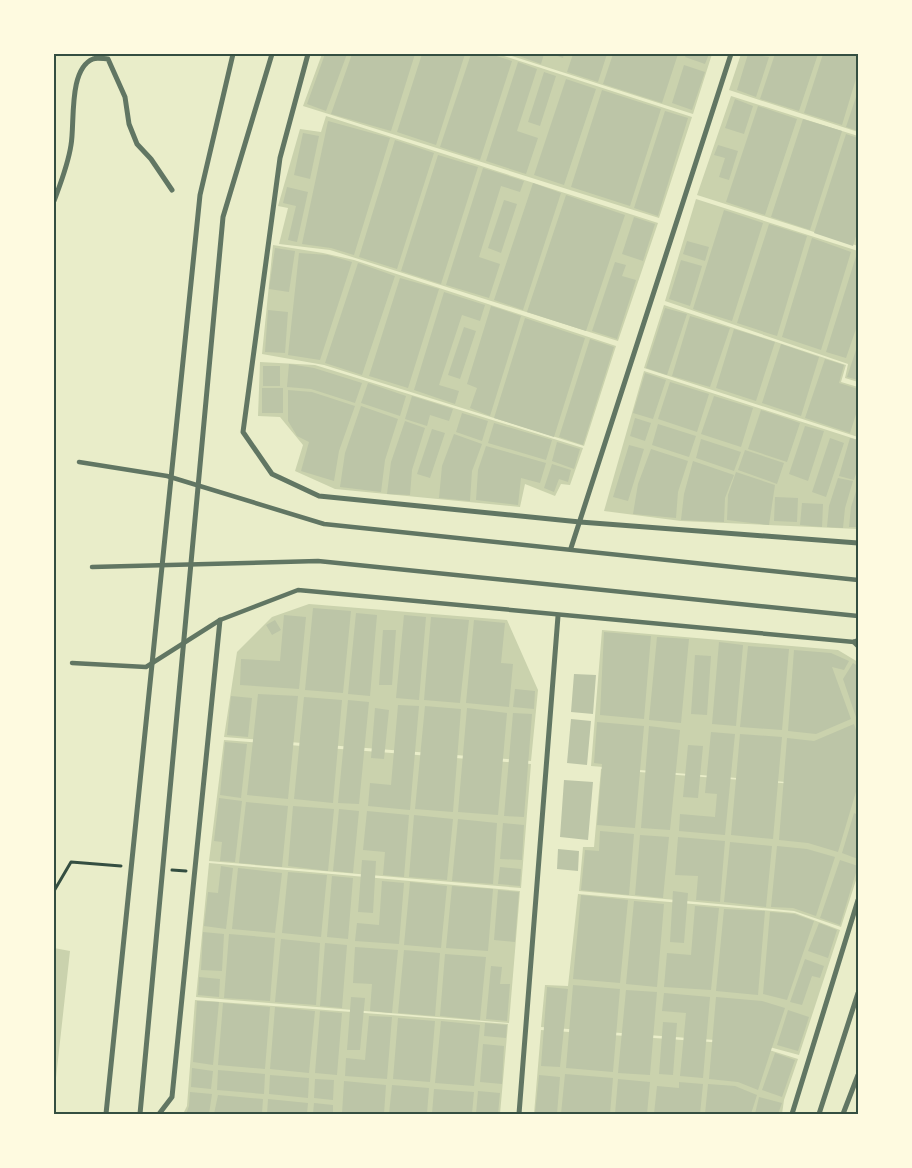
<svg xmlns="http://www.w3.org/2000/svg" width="912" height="1168" viewBox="0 0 912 1168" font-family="Montserrat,sans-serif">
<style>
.green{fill:#cad2ad}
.building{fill:#bcc5a7}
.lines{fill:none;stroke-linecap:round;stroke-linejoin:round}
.path{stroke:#344e41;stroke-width:3}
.pedestrian{stroke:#617663;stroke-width:4.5}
.minor{stroke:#617663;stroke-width:5}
.neatline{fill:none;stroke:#344e41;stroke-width:2}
</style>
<rect width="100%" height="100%" fill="#e9edc9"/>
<path class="green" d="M322 54H498L692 117 659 218 303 106Z
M506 54H712L693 114Z
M741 54H858V132L729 90Z
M731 96 858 136V246L697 195Z
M326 116 658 223 618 341 330 250 279 244 288 208 278 206 300 129 321 132Z
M696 199 858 251V382L845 378 848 364 665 301Z
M273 245 323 253 354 260 616 346 584 446 324 365 262 354Z
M664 305 846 365 841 382 858 387V437L644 368Z
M260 362 315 365 583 448 570 485 561 484 555 496 525 484 520 507 335 489 295 471 303 445 280 417 258 416Z
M644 371 858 440V529L681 521 604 511Z
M309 604 507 620 538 690 531 761 224 737 237 652 272 617Z
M602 630 838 650 858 662V788L591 766Z
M224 740 531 764 521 888 209 861Z
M601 769 858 789V874L841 927 794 911 579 891 583 847H594Z
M209 863 520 891 509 1023 196 997Z
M578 894 795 913 840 930 799 1055 755 1043 541 1027 545 985 568 986Z
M54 948 70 951 54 1096Z
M195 1000 508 1024 500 1114H183L187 1106Z
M541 1030 753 1045 798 1059 784 1100 782 1114H534Z"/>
<path class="building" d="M325 54H347L326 111 307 104Z
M352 54H415L391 131 331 114Z
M422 54H465L436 145 397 132Z
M471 54H490L512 61 480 160 440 147Z
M520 54H544L541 64 519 56Z
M552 54H564L563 58Z
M573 54H607L598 82 567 72Z
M613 54H678L662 103 603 84Z
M687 54H709L705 64 685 57Z
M748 54 769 57 756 97 737 90Z
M775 54H818L799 111 760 99Z
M823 54H858V72L842 125 804 113Z
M518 62 537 69 517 131 538 138 526 174 486 161Z
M684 65 705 72 692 110 672 103Z
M544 72 556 76 540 126 528 122Z
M566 79 596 89 564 185 534 175Z
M602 90 661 109 630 206 571 187Z
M858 91V131L846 127Z
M735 99 753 106 744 134 725 128Z
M758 106 797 119 765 215 726 202Z
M665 111 688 118 658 216 634 208Z
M803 119 842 131 810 230 771 217Z
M328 121 390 138 354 255 331 248 302 244Z
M303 133 319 136 310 179 294 175Z
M846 134 858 138V230L853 246 814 233Z
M395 140 434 153 397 269 359 257Z
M718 145 738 151 729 180 719 177 725 158 714 155Z
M438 155 478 167 441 284 401 271Z
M483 168 524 181 520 192 501 186 479 257 500 264 489 298 446 285Z
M533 183 561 193 523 310 494 300Z
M287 187 308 192 297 242 288 240 296 206 283 203Z
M566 195 625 215 586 331 527 312Z
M504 200 517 204 501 253 488 248Z
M724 210 763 223 732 321 693 309Z
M634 217 655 224 643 261 622 254Z
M769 224 807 236 777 336 737 323Z
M812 238 851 252 821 350 782 337Z
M687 241 709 247 705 261 683 254Z
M275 248 295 251 289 292 269 289Z
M858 250V323L846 358 826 352Z
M299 253 328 255 352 262 320 360 288 355Z
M681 260 702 266 690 306 669 299Z
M615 262 626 265 622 276 636 280 617 339 592 331Z
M358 263 395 276 362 375 325 363Z
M400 278 439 289 408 388 369 376Z
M444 292 485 305 480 321 462 315 439 385 459 391 455 404 414 390Z
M491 306 521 316 490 416 470 408 477 388 467 384Z
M665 308 687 314 667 375 646 368Z
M268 310 288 312 285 353 265 352Z
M690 316 730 328 710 387 672 376Z
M525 318 585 338 554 437 494 418Z
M464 327 476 331 460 379 448 375Z
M734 329 775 342 756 401 716 388Z
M590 339 614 347 583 445 559 437Z
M781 344 819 357 801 416 762 403Z
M858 344V380L847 377Z
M825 359 844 365 839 383 858 389V408L850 433 805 418Z
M289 364 314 368 362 383 355 403 311 389 287 387Z
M263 366H280V386H263Z
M645 373 666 380 653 419 633 413Z
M670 382 709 394 697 432 658 419Z
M368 383 406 396 400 416 361 403Z
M262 388H283V413H262Z
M288 390 312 392 355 406 339 451 334 481 301 471 309 442 297 436 288 421Z
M412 396 453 409 449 421 430 415 427 426 405 419Z
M714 396 753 408 741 447 701 434Z
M361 406 398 419 385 460 381 492 340 487 345 453Z
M761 410 800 423 787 462 748 449Z
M462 413 488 421 482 441 456 432Z
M635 418 651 423 645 441 630 436Z
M405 421 425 428 412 470 410 495 387 494 391 462Z
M494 423 552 440 546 460 488 443Z
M658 424 696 436 689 457 652 445Z
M805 426 824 431 808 481 789 474Z
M432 429 445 433 430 478 417 474Z
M454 434 482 444 472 471 470 501 439 498 442 466Z
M830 438 844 443 826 497 812 492Z
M850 438 858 440V467L854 480 839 476Z
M701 439 741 452 734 471 696 458Z
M557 442 580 449 574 469 552 461Z
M629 445 644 449 628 501 613 497Z
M486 446 546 463 540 483 521 478 518 505 476 500 478 470Z
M651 449 688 461 678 492 676 518 633 514 638 484Z
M745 450 784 463 777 484 738 470Z
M693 461 734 475 725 498 724 522 681 520 684 494Z
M552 464 571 470 568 482 559 479 554 492 544 488Z
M736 472 775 485 769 525 727 520 728 495Z
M838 478 853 481 845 508 843 528 827 527 829 506Z
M858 485V527H849L851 507Z
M775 497 798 498 797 522 774 521Z
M802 503 823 504 822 527 800 525Z
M313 608 351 611 343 693 305 690Z
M356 613 377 615 370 696 348 694Z
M284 615 306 617 299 689 240 685 241 659 280 661Z
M404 615 426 617 419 700 396 698Z
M431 617 469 620 460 703 424 700Z
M275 620 281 630 272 635 266 625Z
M474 620 505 623 501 663 513 664 509 707 466 703Z
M383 630H396L392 685H379Z
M604 632 651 636 644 719 600 715Z
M657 637 689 639 681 723 649 720Z
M719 642 743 645 736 726 712 724Z
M748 646 789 649 782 730 740 727Z
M794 650 831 653 849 661 844 670 832 667 851 719 816 734 788 731Z
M695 655 711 656 707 715 691 714Z
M853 663 858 666V723L843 679Z
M574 674 596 675 593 714 571 712Z
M515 689 535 691 534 709 513 707Z
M258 694 298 696 288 799 247 795Z
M231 696 252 698 248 737 227 735Z
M304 697 342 700 333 803 294 799Z
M348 700 369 702 359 804 338 803Z
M398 705 419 706 410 810 368 806 370 783 391 785Z
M425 706 461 709 453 812 415 809Z
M375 708 389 710 384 759 371 758Z
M467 708 507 713 498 815 458 812Z
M513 713 532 714 524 817 504 816Z
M571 719 591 721 587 765 567 763Z
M597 722 644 726 635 828 597 825 602 764 594 763Z
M854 724 858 736V785L838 852 808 843 779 840 787 738 814 741Z
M649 726 680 730 670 830 641 828Z
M711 732 735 734 725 835 679 831 680 814 715 817 717 794 705 793Z
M740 734 782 737 773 839 731 835Z
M225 742 247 744 241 798 220 795Z
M688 745 703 746 698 798 683 797Z
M564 780 593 782 588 840 560 837Z
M219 798 242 801 235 862 220 861 222 842 214 841Z
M246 802 288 806 282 867 239 863Z
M293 806 334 809 328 871 288 866Z
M339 809 359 811 353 873 333 871Z
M367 811 409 815 404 877 383 875 385 852 363 850Z
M854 813 858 815V859L842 853Z
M414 815 453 819 447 880 409 877Z
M458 819 497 823 493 884 452 881Z
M503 823 524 825 522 860 500 859Z
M600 831 634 834 629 895 581 890 585 850 599 851Z
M640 835 669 837 663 898 635 895Z
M678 837 725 841 720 902 696 900 698 876 675 875Z
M730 842 772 846 766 907 724 902Z
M777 846 807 849 835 857 816 916 793 908 771 907Z
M558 849 579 851 578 871 557 869Z
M362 860 376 861 373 913 358 912Z
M840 860 858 866 840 925 820 918Z
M221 866 233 868 226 929 204 926 208 892 218 893Z
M500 867 521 869 520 886 498 884Z
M238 868 282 873 275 933 232 929Z
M288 872 327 875 321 937 282 933Z
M332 876 353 878 348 939 327 937Z
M382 881 404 883 399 944 355 941 357 923 379 925Z
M410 882 447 886 441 948 404 945Z
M452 886 493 889 488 951 446 948Z
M498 890 519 892 515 942 494 940Z
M673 891 688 893 684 943 670 942Z
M581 895 628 900 620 983 573 979Z
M634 901 664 904 657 987 626 984Z
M695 906 719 908 711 990 664 987 667 953 691 955Z
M724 909 765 911 758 995 716 991Z
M770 912 794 914 814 921 787 1000 763 994Z
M819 923 837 930 828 958 808 951Z
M203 932 224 934 222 971 201 970Z
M229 934 275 938 270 1001 224 998Z
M281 939 320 943 316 1005 275 1002Z
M325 943 347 945 342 1008 320 1006Z
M355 947 398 950 392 1013 370 1011 372 984 353 983Z
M404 950 440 953 435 1016 398 1013Z
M445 954 486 957 480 1020 440 1016Z
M805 959 824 966 820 978 812 976 802 1005 790 1002Z
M491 966 502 967 500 984H510L507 1021 486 1019Z
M199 977 220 979 219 997 198 995Z
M573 985 620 989 613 1072 566 1068Z
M547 987 568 989 560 1067 541 1066Z
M626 990 657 992 650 1075 618 1073Z
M664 993 710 997 703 1078 680 1076 686 1013 662 1011Z
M351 997 365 998 360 1050H347Z
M716 997 762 1001 785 1008 758 1090 738 1082 709 1079Z
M197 1001 219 1002 213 1065 193 1062Z
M223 1003 270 1007 265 1069 218 1065Z
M275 1007 315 1011 309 1073 270 1069Z
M788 1010 809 1017 798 1051 777 1045Z
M320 1011 342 1013 337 1075 315 1073Z
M369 1016 392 1017 387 1079 345 1076 346 1058 365 1060Z
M398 1018 435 1021 430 1082 393 1079Z
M441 1021 480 1025 474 1086 435 1083Z
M663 1022 677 1023 673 1075 659 1074Z
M485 1023 507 1025 506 1038 484 1036Z
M483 1044 504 1046 502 1084 480 1082Z
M775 1053 795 1060 782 1097 762 1090Z
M192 1068 213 1071 211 1089 191 1087Z
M218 1070 265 1074 264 1094 217 1090Z
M565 1074 613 1078 610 1114H561Z
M270 1075 309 1078 308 1098 269 1094Z
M539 1075 560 1077 557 1114 535 1113Z
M315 1079 334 1080 333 1100 314 1098Z
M618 1079 650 1082 647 1114H615Z
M344 1081 386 1085 384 1114H342Z
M679 1082 703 1084 700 1114H654L657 1086 679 1088Z
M708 1084 735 1086 757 1095 751 1114H705Z
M392 1085 429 1088 427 1114H389Z
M434 1089 474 1092 472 1114H432Z
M478 1091 500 1093 498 1114H476Z
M190 1092 212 1094 209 1114H186L189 1106Z
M218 1095 263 1099 262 1114H214Z
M759 1097 782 1103 778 1114H755Z
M268 1099 308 1103 307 1114H267Z
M314 1103 333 1105V1114H313Z"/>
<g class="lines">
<path class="path" d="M172 870 186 871
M54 891 71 862 121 866"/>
<path class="pedestrian" d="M79 462 167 476 324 524 858 580
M92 567 318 561 858 616
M72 663 146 667 220 620 298 590 854 642 858 640"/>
<path class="minor" d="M308 54 280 158 243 432 272 474 319 496 580 522 858 543
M54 201C61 182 68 165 71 145 75 124 68 69 93 59 97 57 104 59 108 59L125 97 129 124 137 144 151 159 172 190
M571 548 731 54
M854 642 858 646
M106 1114 200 195 233 54
M140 1114 223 217 272 54
M159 1114 172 1097 220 620
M519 1114 558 616
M792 1114 858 900
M819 1114 858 993
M843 1114 858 1075"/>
</g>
<rect width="912" height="1168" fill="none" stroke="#fefae0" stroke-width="110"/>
<rect x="55" y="55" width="802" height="1058" class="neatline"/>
</svg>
